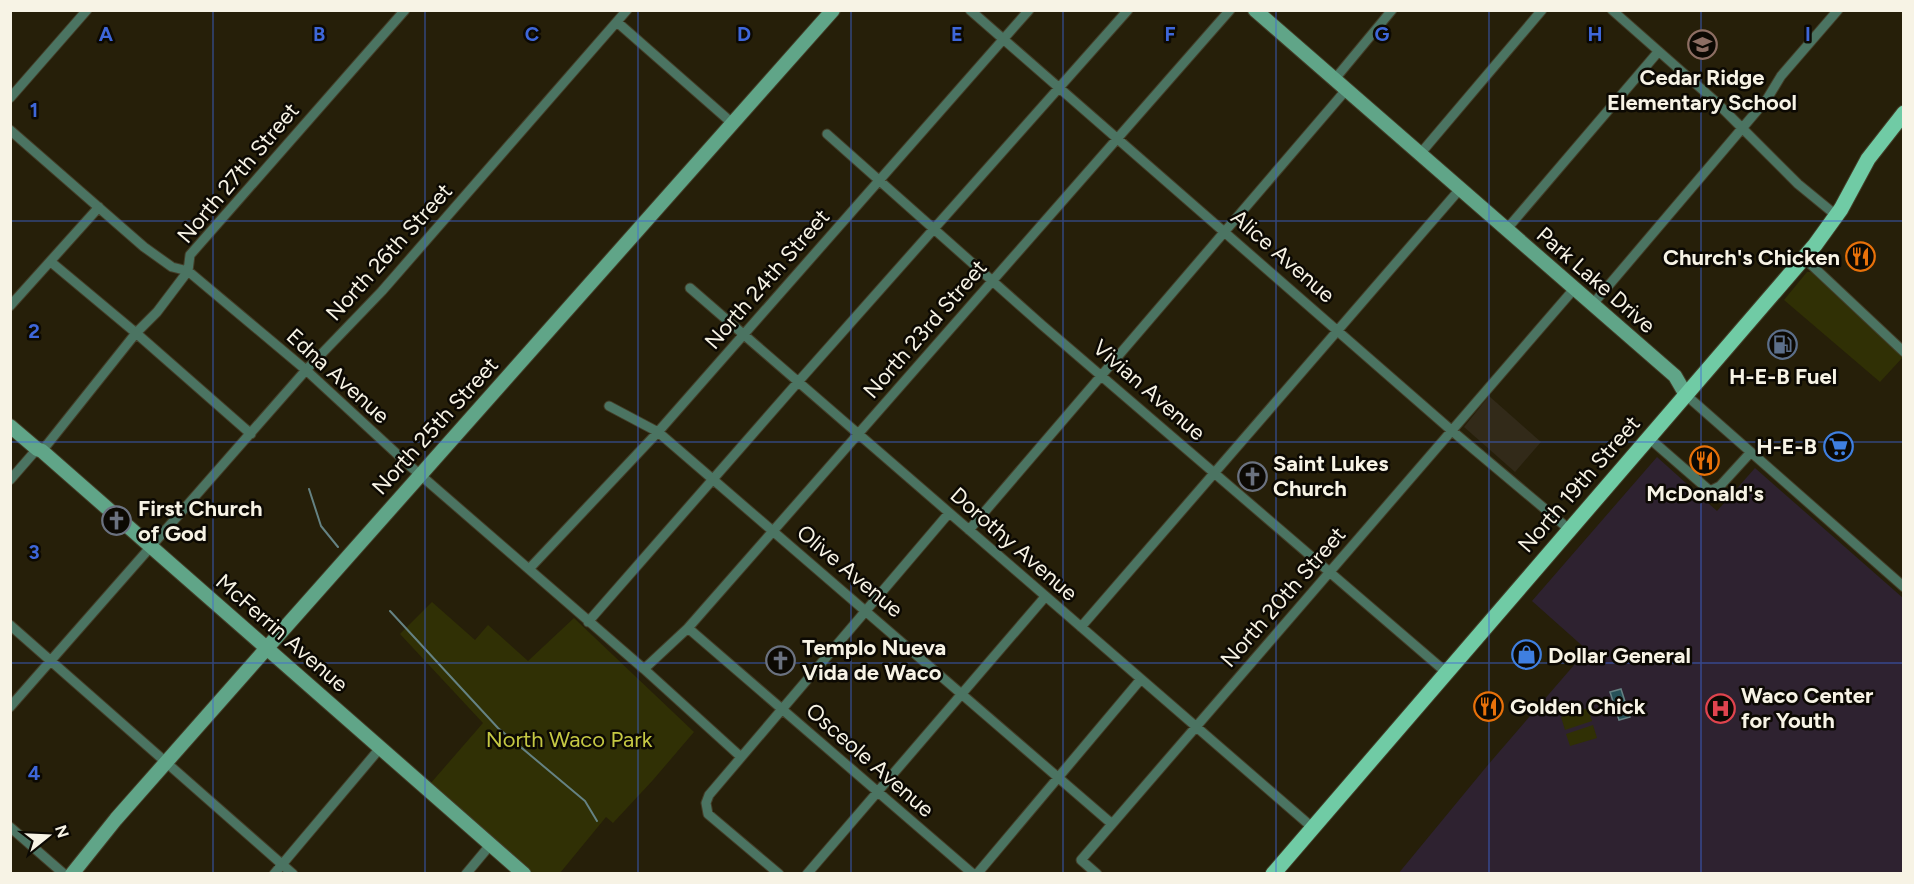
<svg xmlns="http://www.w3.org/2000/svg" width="1914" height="884" viewBox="0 0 1914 884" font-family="Figtree,sans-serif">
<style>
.industrial{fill:#322a19}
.medical{fill:#2e2230}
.green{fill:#303005}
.water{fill:#275259;stroke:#658283;stroke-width:1.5}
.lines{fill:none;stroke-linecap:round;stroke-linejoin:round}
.stream{stroke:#658283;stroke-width:2}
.street-casing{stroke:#433d28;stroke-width:11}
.secondary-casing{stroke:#433d28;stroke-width:16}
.primary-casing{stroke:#433d28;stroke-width:17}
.street{stroke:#4b7462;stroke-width:9}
.secondary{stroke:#60a588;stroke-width:14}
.primary{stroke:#70cba5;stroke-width:15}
.grid{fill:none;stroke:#3e67da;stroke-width:1.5;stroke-opacity:0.55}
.labels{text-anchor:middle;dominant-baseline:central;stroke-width:5;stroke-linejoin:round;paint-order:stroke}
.poi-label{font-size:22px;font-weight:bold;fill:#f7f3e5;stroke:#0c0903;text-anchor:start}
.street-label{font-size:22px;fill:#f7f3e5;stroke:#0c0903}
.park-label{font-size:22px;fill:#c5c843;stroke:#0c0903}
.grid-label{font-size:20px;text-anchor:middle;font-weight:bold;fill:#3e67da;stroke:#0c0903;stroke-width:5;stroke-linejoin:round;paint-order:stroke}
</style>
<rect width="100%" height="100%" fill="#261f09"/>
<path class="industrial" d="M1489 396 1541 442 1515 472 1464 427Z"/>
<path class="medical" d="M1657 457 1717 511 1755 468 1903 598V873L1398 874 1487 766 1587 650 1532 601Z"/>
<path class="green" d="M1807 272H1811L1903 357 1880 382 1784 300Z
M432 602 475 640 488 625 528 661 574 618 694 732 653 780 613 823 606 817 560 873H533L430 784 483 723 400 634Z
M1588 708 1592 721 1565 730 1561 717Z
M1593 725 1597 738 1570 746 1566 734Z"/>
<path class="water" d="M1621 689 1630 717 1619 720 1610 692Z"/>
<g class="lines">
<path class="stream" d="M309 489 321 526 338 547
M390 611 498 728 585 801 597 821"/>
<defs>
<path id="street" d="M970 10 1451 430 1570 530
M1612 10 1714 100 1798 184 1837 216
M617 22 732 123
M1334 80 1392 10
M10 98 87 10
M10 130 144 247 172 267 188 271 306 370 410 466 644 669 741 757
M827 134 1042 325 1447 673
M1420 154 1542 10
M1506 230 1658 52
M1804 258 1904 352
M51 262 136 333 251 434
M690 288 1313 828
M1592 305 1767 99 1781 76 1838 10
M10 306 99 207
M1686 395 1904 587
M609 406 658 432 1112 824
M1649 438 1710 491 1720 486 1751 452
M42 451 136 333 157 312 188 271 190 255 405 10
M10 480 37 449
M969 530 1346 90
M529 569 658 432 1029 10
M588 622 798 382 1128 10
M10 625 293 874
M1081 627 1460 189
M688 628 973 874
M644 669 688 628 1230 10
M10 707 306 370 382 291 627 10
M10 827 64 874
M274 874 381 747
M466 874 491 844
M779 874 708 814 706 803 709 795 949 513
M807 874 1045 597
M977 874 1141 679
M1097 874 1081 860 1574 289"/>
<path id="secondary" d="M1255 10 1675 376 1686 395
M10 426 37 449 42 451 524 874
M72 874 116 819 266 649 833 10"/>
<path id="primary" d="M1273 874 1815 245 1841 209 1868 159 1904 113"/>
</defs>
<use href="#street" class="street-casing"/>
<use href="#secondary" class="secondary-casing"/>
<use href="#primary" class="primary-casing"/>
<use href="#street" class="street"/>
<use href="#secondary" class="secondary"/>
<use href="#primary" class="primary"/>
</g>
<path class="grid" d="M213 10V874M425 10V874M638 10V874M851 10V874M1063 10V874M1276 10V874M1489 10V874M1701 10V874M10 221H1904M10 442H1904M10 663H1904"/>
<defs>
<symbol id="school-ring" viewBox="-11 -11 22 22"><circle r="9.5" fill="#0c0903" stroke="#8d6e63" stroke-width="1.5"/><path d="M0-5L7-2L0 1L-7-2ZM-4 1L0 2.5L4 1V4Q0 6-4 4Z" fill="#8d6e63"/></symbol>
<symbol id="restaurant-ring" viewBox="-11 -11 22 22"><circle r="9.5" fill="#0c0903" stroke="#e8710a" stroke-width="1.5"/><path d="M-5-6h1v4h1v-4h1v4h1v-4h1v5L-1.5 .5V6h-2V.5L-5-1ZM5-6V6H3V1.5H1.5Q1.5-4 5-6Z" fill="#e8710a"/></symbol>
<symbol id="fuel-ring" viewBox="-11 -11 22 22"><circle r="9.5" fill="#0c0903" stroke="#5c6f8a" stroke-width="1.5"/><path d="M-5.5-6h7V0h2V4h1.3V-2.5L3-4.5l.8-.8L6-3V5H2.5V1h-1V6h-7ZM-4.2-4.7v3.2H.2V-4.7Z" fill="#5c6f8a"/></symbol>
<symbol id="supermarket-ring" viewBox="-11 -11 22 22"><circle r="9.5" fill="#0c0903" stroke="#3f7fe0" stroke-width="1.5"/><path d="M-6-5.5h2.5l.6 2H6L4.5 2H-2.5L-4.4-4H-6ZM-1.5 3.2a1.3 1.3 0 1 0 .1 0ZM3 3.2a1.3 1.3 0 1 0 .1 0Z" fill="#3f7fe0"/></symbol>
<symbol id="church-ring" viewBox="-11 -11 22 22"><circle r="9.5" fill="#0c0903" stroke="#6b7280" stroke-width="1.5"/><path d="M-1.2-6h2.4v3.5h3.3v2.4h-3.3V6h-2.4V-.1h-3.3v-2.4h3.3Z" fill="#6b7280"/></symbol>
<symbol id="shop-ring" viewBox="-11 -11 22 22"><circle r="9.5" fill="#0c0903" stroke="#3f7fe0" stroke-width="1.5"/><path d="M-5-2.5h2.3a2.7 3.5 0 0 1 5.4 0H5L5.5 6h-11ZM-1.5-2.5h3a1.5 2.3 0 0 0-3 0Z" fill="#3f7fe0"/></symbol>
<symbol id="hospital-ring" viewBox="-11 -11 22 22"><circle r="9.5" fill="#0c0903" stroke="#e0444e" stroke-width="1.5"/><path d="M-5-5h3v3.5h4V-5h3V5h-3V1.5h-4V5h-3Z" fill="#e0444e"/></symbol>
</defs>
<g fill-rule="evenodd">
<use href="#school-ring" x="1686" y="28" width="33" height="33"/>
<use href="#restaurant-ring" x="1844" y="240" width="33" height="33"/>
<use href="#fuel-ring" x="1766" y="328" width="33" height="33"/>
<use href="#supermarket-ring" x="1822" y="430" width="33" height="33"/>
<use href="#restaurant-ring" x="1688" y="444" width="33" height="33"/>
<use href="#church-ring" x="1236" y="460" width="33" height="33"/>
<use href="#church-ring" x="100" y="504" width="33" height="33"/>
<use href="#shop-ring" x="1510" y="638" width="33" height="33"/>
<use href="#church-ring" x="764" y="644" width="33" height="33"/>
<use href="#restaurant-ring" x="1472" y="690" width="33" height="33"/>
<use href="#hospital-ring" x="1704" y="692" width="33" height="33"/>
</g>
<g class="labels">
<g class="poi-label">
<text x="1702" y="77" text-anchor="middle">Cedar Ridge<tspan x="1702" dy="25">Elementary School</tspan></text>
<text x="1840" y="257" text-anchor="end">Church's Chicken</text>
<text x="1783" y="376" text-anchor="middle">H-E-B Fuel</text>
<text x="1817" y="446" text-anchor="end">H-E-B</text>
<text x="1273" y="463">Saint Lukes<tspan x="1273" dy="25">Church</tspan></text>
<text x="1705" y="493" text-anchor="middle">McDonald's</text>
<text x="138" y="508">First Church<tspan x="138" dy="25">of God</tspan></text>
<text x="802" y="647">Templo Nueva<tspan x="802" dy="25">Vida de Waco</tspan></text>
<text x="1548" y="655">Dollar General</text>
<text x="1741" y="695">Waco Center<tspan x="1741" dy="25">for Youth</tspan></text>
<text x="1510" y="706">Golden Chick</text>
</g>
<g class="street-label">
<text transform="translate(238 173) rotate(-50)">North 27th Street</text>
<text transform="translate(389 252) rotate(-48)">North 26th Street</text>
<text transform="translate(1283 256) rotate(41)">Alice Avenue</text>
<text transform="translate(767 279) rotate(-49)">North 24th Street</text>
<text transform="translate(1596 280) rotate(41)">Park Lake Drive</text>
<text transform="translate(925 329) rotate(-49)">North 23rd Street</text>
<text transform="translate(338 376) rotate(42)">Edna Avenue</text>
<text transform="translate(1149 390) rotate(41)">Vivian Avenue</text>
<text transform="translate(435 426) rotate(-48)">North 25th Street</text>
<text transform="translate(1579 484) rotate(-49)">North 19th Street</text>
<text transform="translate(1014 544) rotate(41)">Dorothy Avenue</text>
<text transform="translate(850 571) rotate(40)">Olive Avenue</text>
<text transform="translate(1283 597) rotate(-49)">North 20th Street</text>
<text transform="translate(282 633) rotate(41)">McFerrin Avenue</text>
<text transform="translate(870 760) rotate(41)">Osceole Avenue</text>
</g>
<g class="park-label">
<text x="569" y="739">North Waco Park</text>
</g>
</g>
<g class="grid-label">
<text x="106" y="41">A</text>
<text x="319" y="41">B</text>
<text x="532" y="41">C</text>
<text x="744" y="41">D</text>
<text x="957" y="41">E</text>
<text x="1170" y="41">F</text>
<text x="1382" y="41">G</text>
<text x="1595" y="41">H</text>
<text x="1808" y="41">I</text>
<text x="34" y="117">1</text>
<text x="34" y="338">2</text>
<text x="34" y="559">3</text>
<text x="34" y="780">4</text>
</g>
<rect width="1914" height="884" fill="none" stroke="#f7f3e5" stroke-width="24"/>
<g transform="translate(48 836) rotate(72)" stroke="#0c0903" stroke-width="4.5" paint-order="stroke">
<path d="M0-4.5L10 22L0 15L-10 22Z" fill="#f7f3e5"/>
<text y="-9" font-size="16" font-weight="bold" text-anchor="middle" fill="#f7f3e5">N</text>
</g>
</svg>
